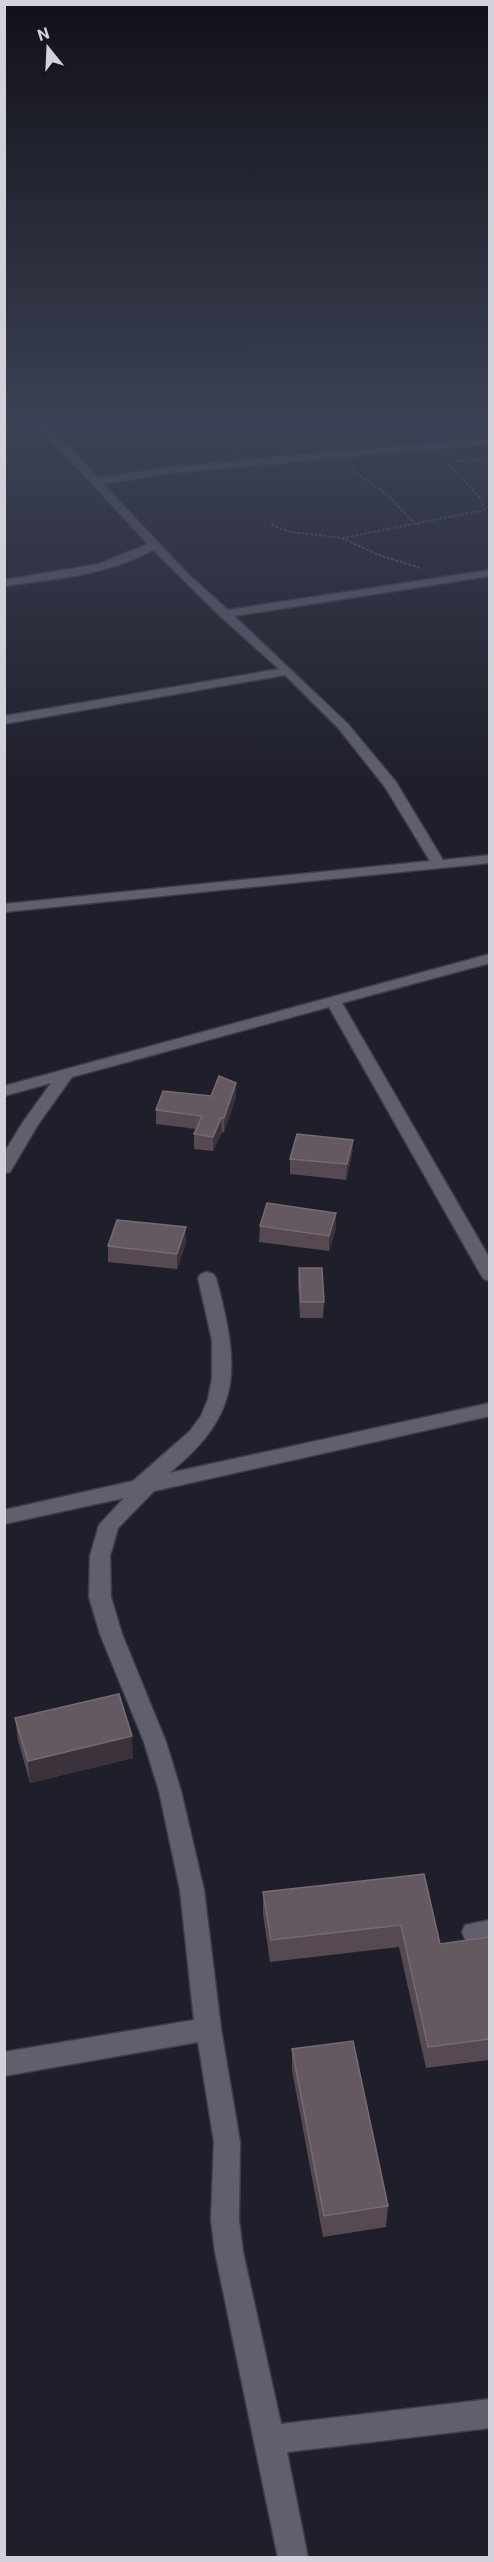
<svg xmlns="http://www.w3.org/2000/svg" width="494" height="2562" viewBox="0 0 494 2562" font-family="Roboto,sans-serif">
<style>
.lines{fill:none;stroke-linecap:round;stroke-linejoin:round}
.minor-casing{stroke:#3d3d47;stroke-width:3}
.path{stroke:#585863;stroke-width:2;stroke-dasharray:3 1.5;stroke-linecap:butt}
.minor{fill:#5f5f6e;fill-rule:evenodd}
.wall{fill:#564952}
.shaded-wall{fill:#3b323c}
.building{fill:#645861;stroke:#756b74;stroke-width:1.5}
</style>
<rect width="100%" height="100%" fill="#1f1f2b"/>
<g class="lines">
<defs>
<path id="minor" d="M40 428H50L98 478 171 467 490 438V444L171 473 103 484 189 575 228 610 490 570V576L234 616 347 723 396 782 443 860 490 855V863L4 912V904L430 861 385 787 339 729 285 675 4 724V716L279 669 220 616 153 550C108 575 55 579 4 586V580L99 564 148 544Z
M490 954V963L342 1003 490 1259V1281L484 1279 481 1275 329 1007 72 1077 39 1123 10 1172 4 1173V1153L23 1122 51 1083 4 1096V1086Z
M207 1272 213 1274 216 1278C239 1365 245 1412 169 1473L490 1403V1416L154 1491 118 1528 110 1556 111 1597 122 1634 166 1742 181 1791 204 1890 221 2029 240 2142 239 2220 243 2252 281 2424 490 2399V2428L287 2452 308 2558H278L215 2252 211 2220 214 2142 198 2042 4 2076V2052L194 2020 180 1890 159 1791 144 1742 100 1634 89 1597 90 1556 99 1525 124 1498 4 1524V1510L133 1481 190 1431 201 1416 208 1399 212 1379V1340L198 1278 201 1274Z
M490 1920V1941L474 1943 465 1939 462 1932 465 1925Z"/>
</defs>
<use href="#minor" class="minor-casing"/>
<path class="path" d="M223 428 235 450
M456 461 490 460
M352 470 388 495 414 523
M271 525 291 532 342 538 376 554 420 568
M342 538 484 510 482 500 445 460"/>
<use href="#minor" class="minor"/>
</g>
<path class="wall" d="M236 1083V1097L224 1132H222L213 1151 194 1149V1134L196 1129 156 1124V1110L211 1096Z
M353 1140 352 1155 346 1180 290 1174V1159Z
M260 1226 336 1228 329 1251 259 1242Z
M186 1227V1243L177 1269 108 1262V1246Z
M299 1268 324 1302 323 1318H300L298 1283Z
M15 1718 133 1758 30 1783 18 1740Z
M424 1874 440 1944 489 1937V2060L426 2068 399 1947 270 1962 263 1914V1892Z
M292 2049 388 2206 386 2227 323 2237 292 2070Z"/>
<path class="shaded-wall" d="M236 1083V1097L224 1132V1118Z
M221 1118 222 1132 213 1151V1137Z
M353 1140 352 1155 346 1180 347 1164Z
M336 1213V1228L329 1251V1236Z
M186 1227V1243L177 1269V1254Z
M132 1736 133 1758 30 1783 28 1761Z"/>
<path class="building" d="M219 1076 236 1083 224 1118H221L213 1137 194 1134 202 1116 156 1110 163 1091 211 1096Z
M297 1134 353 1140 347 1164 290 1159Z
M267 1203 336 1213 329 1236 260 1226Z
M117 1220 186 1227 177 1254 108 1246Z
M299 1268H322L324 1302H301Z
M119 1694 132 1736 28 1761 15 1718Z
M424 1874 440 1944 489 1937V2039L428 2047 401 1925 271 1940 263 1892Z
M353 2041 388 2206 324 2216 292 2049Z"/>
<linearGradient id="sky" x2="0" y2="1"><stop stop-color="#111118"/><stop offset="0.54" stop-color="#3c4255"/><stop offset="1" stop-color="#3c4255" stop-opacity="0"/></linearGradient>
<rect width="494" height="787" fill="url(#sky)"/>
<rect width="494" height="2562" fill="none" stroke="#d2d2da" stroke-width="12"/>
<g transform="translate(48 48) rotate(342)" stroke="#161521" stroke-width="4.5" paint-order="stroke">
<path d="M0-4.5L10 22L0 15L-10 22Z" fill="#d2d2da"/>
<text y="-9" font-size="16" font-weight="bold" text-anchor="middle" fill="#d2d2da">N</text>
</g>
</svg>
